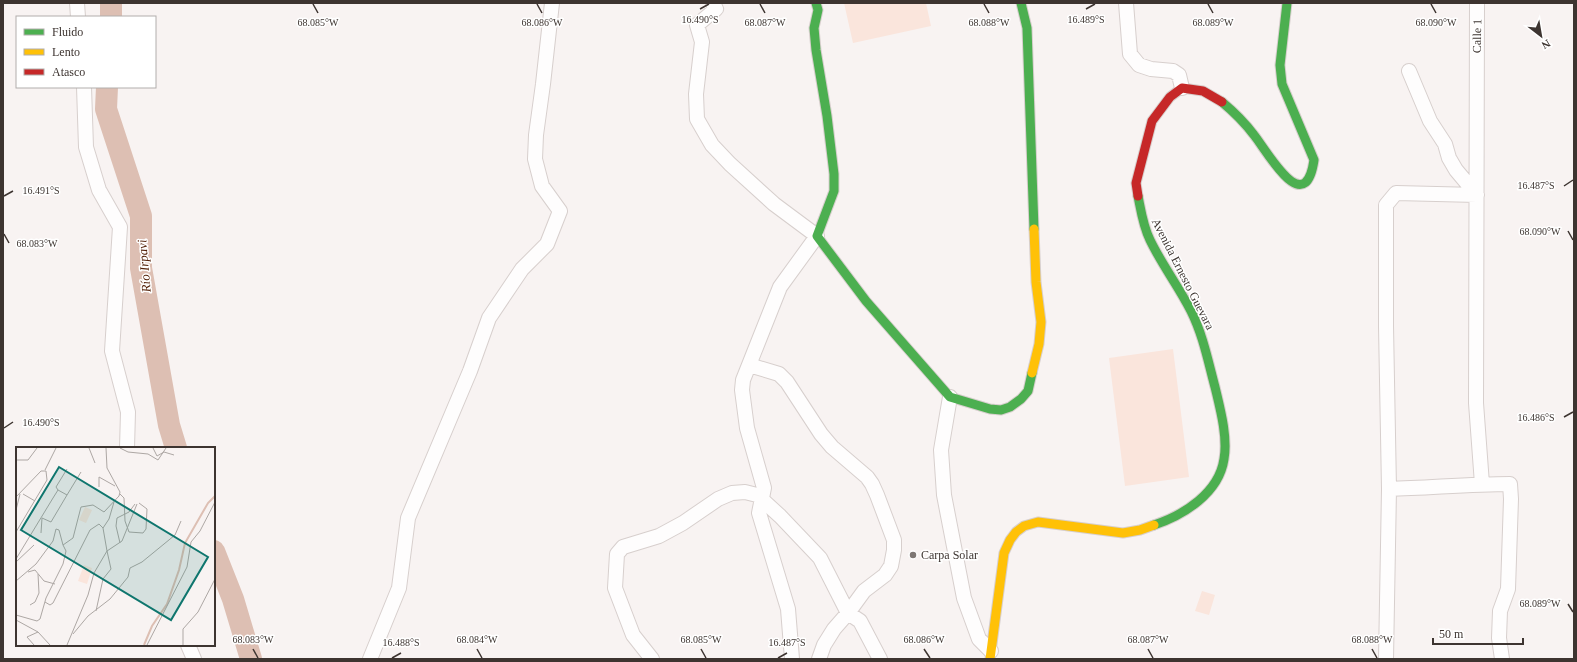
<svg xmlns="http://www.w3.org/2000/svg" width="1577" height="662" viewBox="0 0 1577 662" font-family="'Times New Roman',serif">
<style>
.green{fill:#fae5dc}
.lines{fill:none;stroke-linecap:round;stroke-linejoin:round}
.river{stroke:#ddbfb3;stroke-width:22}
.street-casing{stroke:#d7cfcd;stroke-width:16}
.fast-casing{stroke:#d7cfcd;stroke-width:11}
.slow-casing{stroke:#d7cfcd;stroke-width:11}
.jam-casing{stroke:#d7cfcd;stroke-width:11}
.street{stroke:#fefdfd;stroke-width:14}
.fast{stroke:#4caf50;stroke-width:9}
.slow{stroke:#ffc107;stroke-width:9}
.jam{stroke:#c62828;stroke-width:9}
.ticks{fill:none;stroke:#3d3430;stroke-width:1.5}
.poi-dot{fill:#7e7774;stroke:#fff;stroke-width:1.5}
.labels{text-anchor:middle;dominant-baseline:central;stroke-width:3;stroke-linejoin:round;paint-order:stroke}
.street-label{font-size:12px;fill:#3d3430;stroke:#fff}
.poi-label{font-size:12px;fill:#3d3430;stroke:#fff;text-anchor:start}
.water-label{font-size:13px;font-style:italic;fill:#522007;stroke:#fff}
.inset-river{fill:none;stroke:#ddbfb3;stroke-width:2}
.inset-road{fill:none;stroke:#ada7a4;stroke-width:1}
.view{fill:#0f766e;fill-opacity:0.15;stroke:#0f766e;stroke-width:2}
.inset-edge{fill:none;stroke:#3d3430;stroke-width:2}
.ticks-label{font-size:10px;text-anchor:middle;fill:#3d3430;stroke:#fff;stroke-width:3;stroke-linejoin:round;paint-order:stroke}
</style>
<rect width="100%" height="100%" fill="#f8f3f2"/>
<path class="green" d="M844 3H926L931 26 853 43Z
M1173 349 1189 477 1125 486 1109 358Z
M1202 591 1215 595 1209 615 1195 611Z"/>
<g class="lines">
<path class="river" d="M111 17V3
M107 87 106 109 141 216V268L169 425 176 448
M214 551 233 599 251 659"/>
<defs>
<path id="street" d="M77 3 78 17
M713 3 716 9 697 25 702 42 696 94 697 119 712 145 730 164 774 204 817 236 780 287 743 380 742 390 747 428 764 488 759 513 788 609 792 659
M1126 3 1130 54 1139 65 1151 69 1173 71 1179 75 1182 88
M1477 3 1476 403 1482 484
M84 87 86 147 99 190 120 227 112 351 128 412 127 448
M749 365 779 374 787 382 821 434 832 447 867 477 872 484 877 495 894 540V550L891 566 885 575 864 591 848 613 834 629 824 645 819 659
M950 397 941 450 944 495 964 598 979 639 991 651
M1389 489 1386 326V205L1396 193 1477 195 1456 170 1449 158 1445 144 1430 121 1409 71
M188 645 194 659
M370 659 399 588 408 518 470 371 489 318 522 269 547 244 560 211 542 186 535 159 536 135 543 84 552 3
M652 659 633 635 615 588 617 554 623 547 659 536 683 523 718 499 732 493 745 492 757 495 780 516 820 558 848 613 860 621 880 659
M1386 659 1389 489C1430 488 1469 484 1510 484L1511 499 1508 589 1500 611 1499 638 1502 659"/>
<path id="fast" d="M816 3 818 10 814 28 816 50 827 116 834 174V191L817 236 866 301 950 397 990 409 1001 410 1010 407 1021 399 1028 391 1032 373
M1021 3 1027 28 1034 229
M1222 102C1234 112 1245 123 1254 135 1267 151 1305 221 1314 160L1282 84 1280 65 1287 3
M1138 196C1141 211 1143 226 1150 240 1162 265 1179 287 1191 311 1203 335 1208 361 1215 387 1220 408 1228 437 1224 459 1219 493 1184 515 1154 525"/>
<path id="slow" d="M1032 373 1039 344 1041 322 1036 282 1034 229
M990 659 1004 553 1010 540 1016 532 1024 526 1038 522 1123 533 1140 530 1154 525"/>
<path id="jam" d="M1138 196 1136 183 1152 121 1170 97 1182 88 1203 91 1222 102"/>
</defs>
<use href="#street" class="street-casing"/>
<use href="#fast" class="fast-casing"/>
<use href="#slow" class="slow-casing"/>
<use href="#jam" class="jam-casing"/>
<use href="#street" class="street"/>
<use href="#fast" class="fast"/>
<use href="#slow" class="slow"/>
<use href="#jam" class="jam"/>
</g>
<path class="ticks" d="M313 4 318 13M537 4 542 13M760 4 765 13M984 4 989 13M1208 4 1213 13M1431 4 1436 13M700 9 709 4M1086 9 1095 4M1564 186 1573 180M4 196 13 191M1568 231 1573 240M4 234 9 243M1564 417 1573 412M4 428 13 422M1568 604 1573 612M253 649 258 658M477 649 482 658M701 649 706 658M924 649 930 658M1148 649 1153 658M1372 649 1377 658M392 658 401 653M778 658 787 653"/>
<circle class="poi-dot" cx="913" cy="555" r="4"/>
<g class="labels">
<g class="street-label">
<text transform="translate(1477 36) rotate(-89)">Calle 1</text>
<text transform="translate(1183 274) rotate(63)">Avenida Ernesto Guevara</text>
</g>
<g class="poi-label">
<text x="921" y="555">Carpa Solar</text>
</g>
<g class="water-label">
<text transform="translate(144 266) rotate(-95)">Río Irpavi</text>
</g>
</g>
<g transform="translate(16 447)">
<rect width="199" height="199" fill="#f8f3f2"/>
<path d="M69 60 76 63 70 76 63 73ZM68 118 76 121 71 137 62 134Z" fill="#fae5dc"/>
<path class="inset-river" d="M128 198 136 179 151 157 163 123 169 96 192 56 199 49"/>
<path class="inset-road" d="M73 1 79 16M104 1 112 5 132 7 142 13 150 1M137 1 141 9 148 5 158 8M0 13H12L21 1M29 23 40 1M83 40V30L99 39M42 43 51 48 65 25M7 47 19 54M104 47 108 51 109 74 113 85 127 86 130 82 131 62 123 56M0 50 25 24H30L31 33 0 85M0 63 4 47M87 81 93 72 98 55M25 86 26 71 35 75 51 48M104 96 100 79 101 71 113 65 119 57M0 112 37 51 42 43 40 40 51 22M0 115 18 98M12 125 19 123 28 134 39 137M0 134 20 117 37 94 40 82 43 83 47 98 57 91 65 60 77 58 88 65 103 49 104 45 91 21 90 1M29 155 34 158 37 156 74 83 83 77 87 81 91 104 78 126 72 148 51 198M14 158 19 155 23 146 22 127M80 164 87 132 95 122 91 104 106 94 121 57M0 168 21 174 24 172 30 151 47 117 50 104 47 98M0 173 22 185 34 198M57 187 72 169 94 152 112 130 114 121 126 115 159 88 165 74M18 198 11 190 22 185M131 198 171 120 175 95 184 84 199 55M167 198V182L182 165 199 132"/>
<path class="view" d="M43 20 192 110 155 173 5 83Z"/>
<rect width="199" height="199" class="inset-edge"/>
</g>
<g class="ticks-label">
<text x="700" y="23">16.490°S</text>
<text x="1086" y="23">16.489°S</text>
<text x="318" y="26">68.085°W</text>
<text x="542" y="26">68.086°W</text>
<text x="989" y="26">68.088°W</text>
<text x="1213" y="26">68.089°W</text>
<text x="765" y="26">68.087°W</text>
<text x="1436" y="26">68.090°W</text>
<text x="1536" y="189">16.487°S</text>
<text x="41" y="194">16.491°S</text>
<text x="1540" y="235">68.090°W</text>
<text x="37" y="247">68.083°W</text>
<text x="1536" y="421">16.486°S</text>
<text x="41" y="426">16.490°S</text>
<text x="1540" y="607">68.089°W</text>
<text x="253" y="643">68.083°W</text>
<text x="477" y="643">68.084°W</text>
<text x="701" y="643">68.085°W</text>
<text x="924" y="643">68.086°W</text>
<text x="1148" y="643">68.087°W</text>
<text x="1372" y="643">68.088°W</text>
<text x="401" y="646">16.488°S</text>
<text x="787" y="646">16.487°S</text>
</g>
<rect width="1577" height="662" fill="none" stroke="#3d3430" stroke-width="8"/>
<rect x="16" y="16" width="140" height="72" fill="#ffffff" stroke="#b1aeac"/>
<rect x="24" y="29" width="20" height="6" fill="#4caf50" stroke="#b1aeac"/>
<text x="52" y="36" font-size="12" fill="#3d3430">Fluido</text>
<rect x="24" y="49" width="20" height="6" fill="#ffc107" stroke="#b1aeac"/>
<text x="52" y="56" font-size="12" fill="#3d3430">Lento</text>
<rect x="24" y="69" width="20" height="6" fill="#c62828" stroke="#b1aeac"/>
<text x="52" y="76" font-size="12" fill="#3d3430">Atasco</text>
<g transform="translate(1541 36) rotate(149)" stroke="#ffffff" stroke-width="3" paint-order="stroke">
<path d="M0-3L7 15L0 10L-7 15Z" fill="#3d3430"/>
<text y="-6" font-size="11" font-weight="bold" text-anchor="middle" fill="#3d3430">N</text>
</g>
<path d="M1433 638v6h90v-6" fill="none" stroke="#3d3430" stroke-width="2"/>
<text x="1439" y="638" font-size="12" fill="#3d3430" stroke="#ffffff" stroke-width="3" paint-order="stroke">50 m</text>
</svg>
